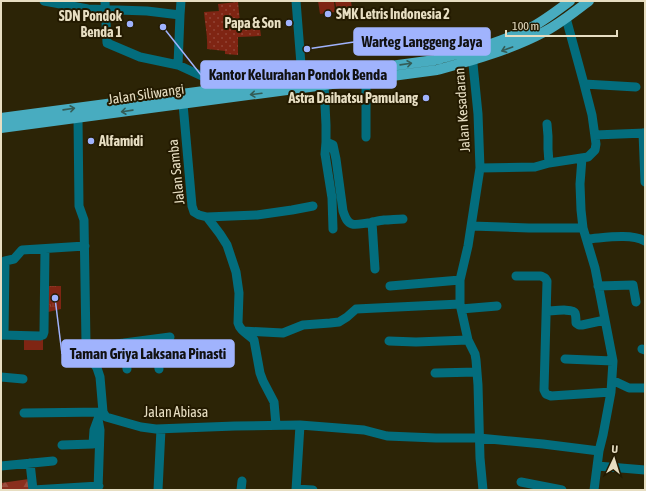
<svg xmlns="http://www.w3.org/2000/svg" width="646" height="491" viewBox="0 0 646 491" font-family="'Asap Condensed',sans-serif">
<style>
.grass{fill:url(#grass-dots)}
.forest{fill:url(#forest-firs)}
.park{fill:url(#park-tufts)}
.garden{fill:#7f2513}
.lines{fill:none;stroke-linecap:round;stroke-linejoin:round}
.minor{stroke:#036d7d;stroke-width:9}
.primary{stroke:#48acc0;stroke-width:10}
.oneway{stroke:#345c56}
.poi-dot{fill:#a0b3fd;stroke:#231a00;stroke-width:1.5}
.labels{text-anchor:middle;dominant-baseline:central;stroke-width:4;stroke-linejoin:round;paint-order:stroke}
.poi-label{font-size:14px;font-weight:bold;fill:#e7dec2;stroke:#231a00;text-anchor:end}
.street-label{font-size:14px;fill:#e7dec2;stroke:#231a00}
.leader{fill:none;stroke:#a0b3fd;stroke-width:1.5}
.callout-dot{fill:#a0b3fd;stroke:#231a00;stroke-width:1.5}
.callout{fill:#a0b3fd;stroke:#a0b3fd;stroke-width:1.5}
.callout-label{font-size:15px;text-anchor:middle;font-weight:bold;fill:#111}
</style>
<defs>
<pattern id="grass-dots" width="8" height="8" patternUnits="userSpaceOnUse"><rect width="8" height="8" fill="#7f2513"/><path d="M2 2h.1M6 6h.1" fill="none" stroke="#914434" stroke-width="1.8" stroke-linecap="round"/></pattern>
<pattern id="forest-firs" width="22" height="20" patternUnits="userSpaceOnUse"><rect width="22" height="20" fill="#8a2f1d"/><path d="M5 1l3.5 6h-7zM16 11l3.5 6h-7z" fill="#9a4d3c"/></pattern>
<pattern id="park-tufts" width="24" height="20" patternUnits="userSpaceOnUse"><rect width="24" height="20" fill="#7f2513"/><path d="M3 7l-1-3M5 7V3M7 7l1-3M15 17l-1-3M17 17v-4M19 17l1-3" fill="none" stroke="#914434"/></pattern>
</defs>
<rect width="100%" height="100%" fill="#2c2406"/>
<path class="grass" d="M238 2 240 22 259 21 261 36 238 37V55L225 54V51L207 49C208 37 205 25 204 12L219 11 218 4Z"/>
<path class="forest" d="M29 479 31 490H1V483Z"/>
<path class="park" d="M48 286H61V309L48 312Z"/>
<path class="garden" d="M318 1H334L335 12 320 14Z
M335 1H351L352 9 337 12Z
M24 339H43V350H24Z"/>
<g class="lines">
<path class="minor" d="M44 1 88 9 147 11 180 15 178 65
M105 1 107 43 140 57 178 65 215 82 220 89
M296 1 302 77
M180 15 181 1
M472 54 478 114 480 168
M584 84 636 87
M324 85 326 125V142L325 154 332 198 333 229
M183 104 192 206 194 212 199 215 207 217 257 215 292 210 313 206
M78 118 79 206 84 220 86 343 89 356 97 368 100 377 103 412 106 417 141 427 156 429 235 426 300 425 364 430 387 436 436 438H479L543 444 599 451
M547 124 548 136V149L549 163
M643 133 645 182
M595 135 645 133
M366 137V80
M326 142 333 145 336 159 343 211C345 216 346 222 352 224 358 226 376 221 384 220 390 220 397 219 403 219
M582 158 580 184 581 210 583 228 595 268 613 361 611 392 603 435 599 451 594 490
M207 217 220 234 227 245 236 272 239 293 238 323C240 331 248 334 254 340L260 373 263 381 274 402 276 425
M372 222 375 269
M471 226 529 228H583
M587 239C604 238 630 233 645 241
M516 276H541L545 278 547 281 544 390 546 394 551 396 611 392
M390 286 460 280
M598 286 633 285 636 302
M461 309 497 306
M547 311C552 311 573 308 575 313 576 316 576 321 576 323L579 325H582L605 320
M243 331 283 333 303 325 330 323 339 322 347 317 356 309 460 304
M1 335 40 336 43 335 44 332 45 249
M4 335 5 261 14 259 22 250 85 246
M155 339 159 369
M389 341 416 342 468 340
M124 343 127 369
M86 348 170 337
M642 349 645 350
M565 359 613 361
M435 373 477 372
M1 377 23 379
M612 380 629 388H645
M24 413 103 412
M98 419 100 430 98 490
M62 445 93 444 94 430 98 419
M30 463 33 490 99 486
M1 466 53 461
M597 466 645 470
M521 482 562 490
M296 489 313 490
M158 490 161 429
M241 490 242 481
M296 490 300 425
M483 490 480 458 478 385 476 360 475 354 468 340 460 304V280L468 246 480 168 535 167 549 163 588 157 595 150 596 144 592 115 584 84 566 18"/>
<path class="primary" d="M1 118 435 60C468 51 501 43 532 27 545 20 558 10 570 1
M1 128 437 70C473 60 510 50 544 32 560 24 574 12 589 1"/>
</g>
<defs><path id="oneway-shaft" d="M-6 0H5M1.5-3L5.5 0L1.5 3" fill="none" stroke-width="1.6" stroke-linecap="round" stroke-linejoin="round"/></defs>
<g class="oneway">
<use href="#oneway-shaft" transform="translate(507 49) rotate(160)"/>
<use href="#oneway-shaft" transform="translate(406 64) rotate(-8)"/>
<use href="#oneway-shaft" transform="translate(256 94) rotate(173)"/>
<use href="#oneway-shaft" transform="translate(69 109) rotate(-8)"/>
<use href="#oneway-shaft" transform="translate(127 111) rotate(172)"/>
</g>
<g class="poi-dot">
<circle cx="328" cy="14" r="4"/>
<circle cx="289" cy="23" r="4"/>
<circle cx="130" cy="24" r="4"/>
<circle cx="426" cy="98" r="4"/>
<circle cx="91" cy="141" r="4"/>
</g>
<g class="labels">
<g class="poi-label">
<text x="336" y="14" text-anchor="start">SMK Letris Indonesia 2</text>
<text x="122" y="16">SDN Pondok<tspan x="122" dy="16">Benda 1</tspan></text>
<text x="281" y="23">Papa &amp; Son</text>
<text x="418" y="98">Astra Daihatsu Pamulang</text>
<text x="99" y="141" text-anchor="start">Alfamidi</text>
</g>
<g class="street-label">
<text transform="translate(146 94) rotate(-8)">Jalan Siliwangi</text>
<text transform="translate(462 110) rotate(-94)">Jalan Kesadaran</text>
<text transform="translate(176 172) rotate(-96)">Jalan Samba</text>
<text x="176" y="412">Jalan Abiasa</text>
</g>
</g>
<path class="leader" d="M307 49L354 42M163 27L201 75M55 298L62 354"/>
<g class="callout-dot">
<circle cx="307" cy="49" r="4"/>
<circle cx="163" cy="27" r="4"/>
<circle cx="55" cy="298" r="4"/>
</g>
<g class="callout">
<rect x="354" y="28" width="136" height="27" rx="4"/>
<rect x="201" y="61" width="195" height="27" rx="4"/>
<rect x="62" y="340" width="172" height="27" rx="4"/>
</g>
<g class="callout-label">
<text x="422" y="47">Warteg Langgeng Jaya</text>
<text x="298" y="80">Kantor Kelurahan Pondok Benda</text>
<text x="148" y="359">Taman Griya Laksana Pinasti</text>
</g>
<rect width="646" height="491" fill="none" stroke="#e7dec2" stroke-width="4"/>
<g transform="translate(614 459) rotate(4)" stroke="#231a00" stroke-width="3" paint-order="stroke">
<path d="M0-3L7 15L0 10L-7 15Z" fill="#e7dec2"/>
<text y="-6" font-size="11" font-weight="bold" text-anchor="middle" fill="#e7dec2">U</text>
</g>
<path d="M506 30v6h111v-6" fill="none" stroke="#e7dec2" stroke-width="2"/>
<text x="512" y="30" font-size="12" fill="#e7dec2" stroke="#231a00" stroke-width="3" paint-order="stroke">100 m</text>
</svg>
